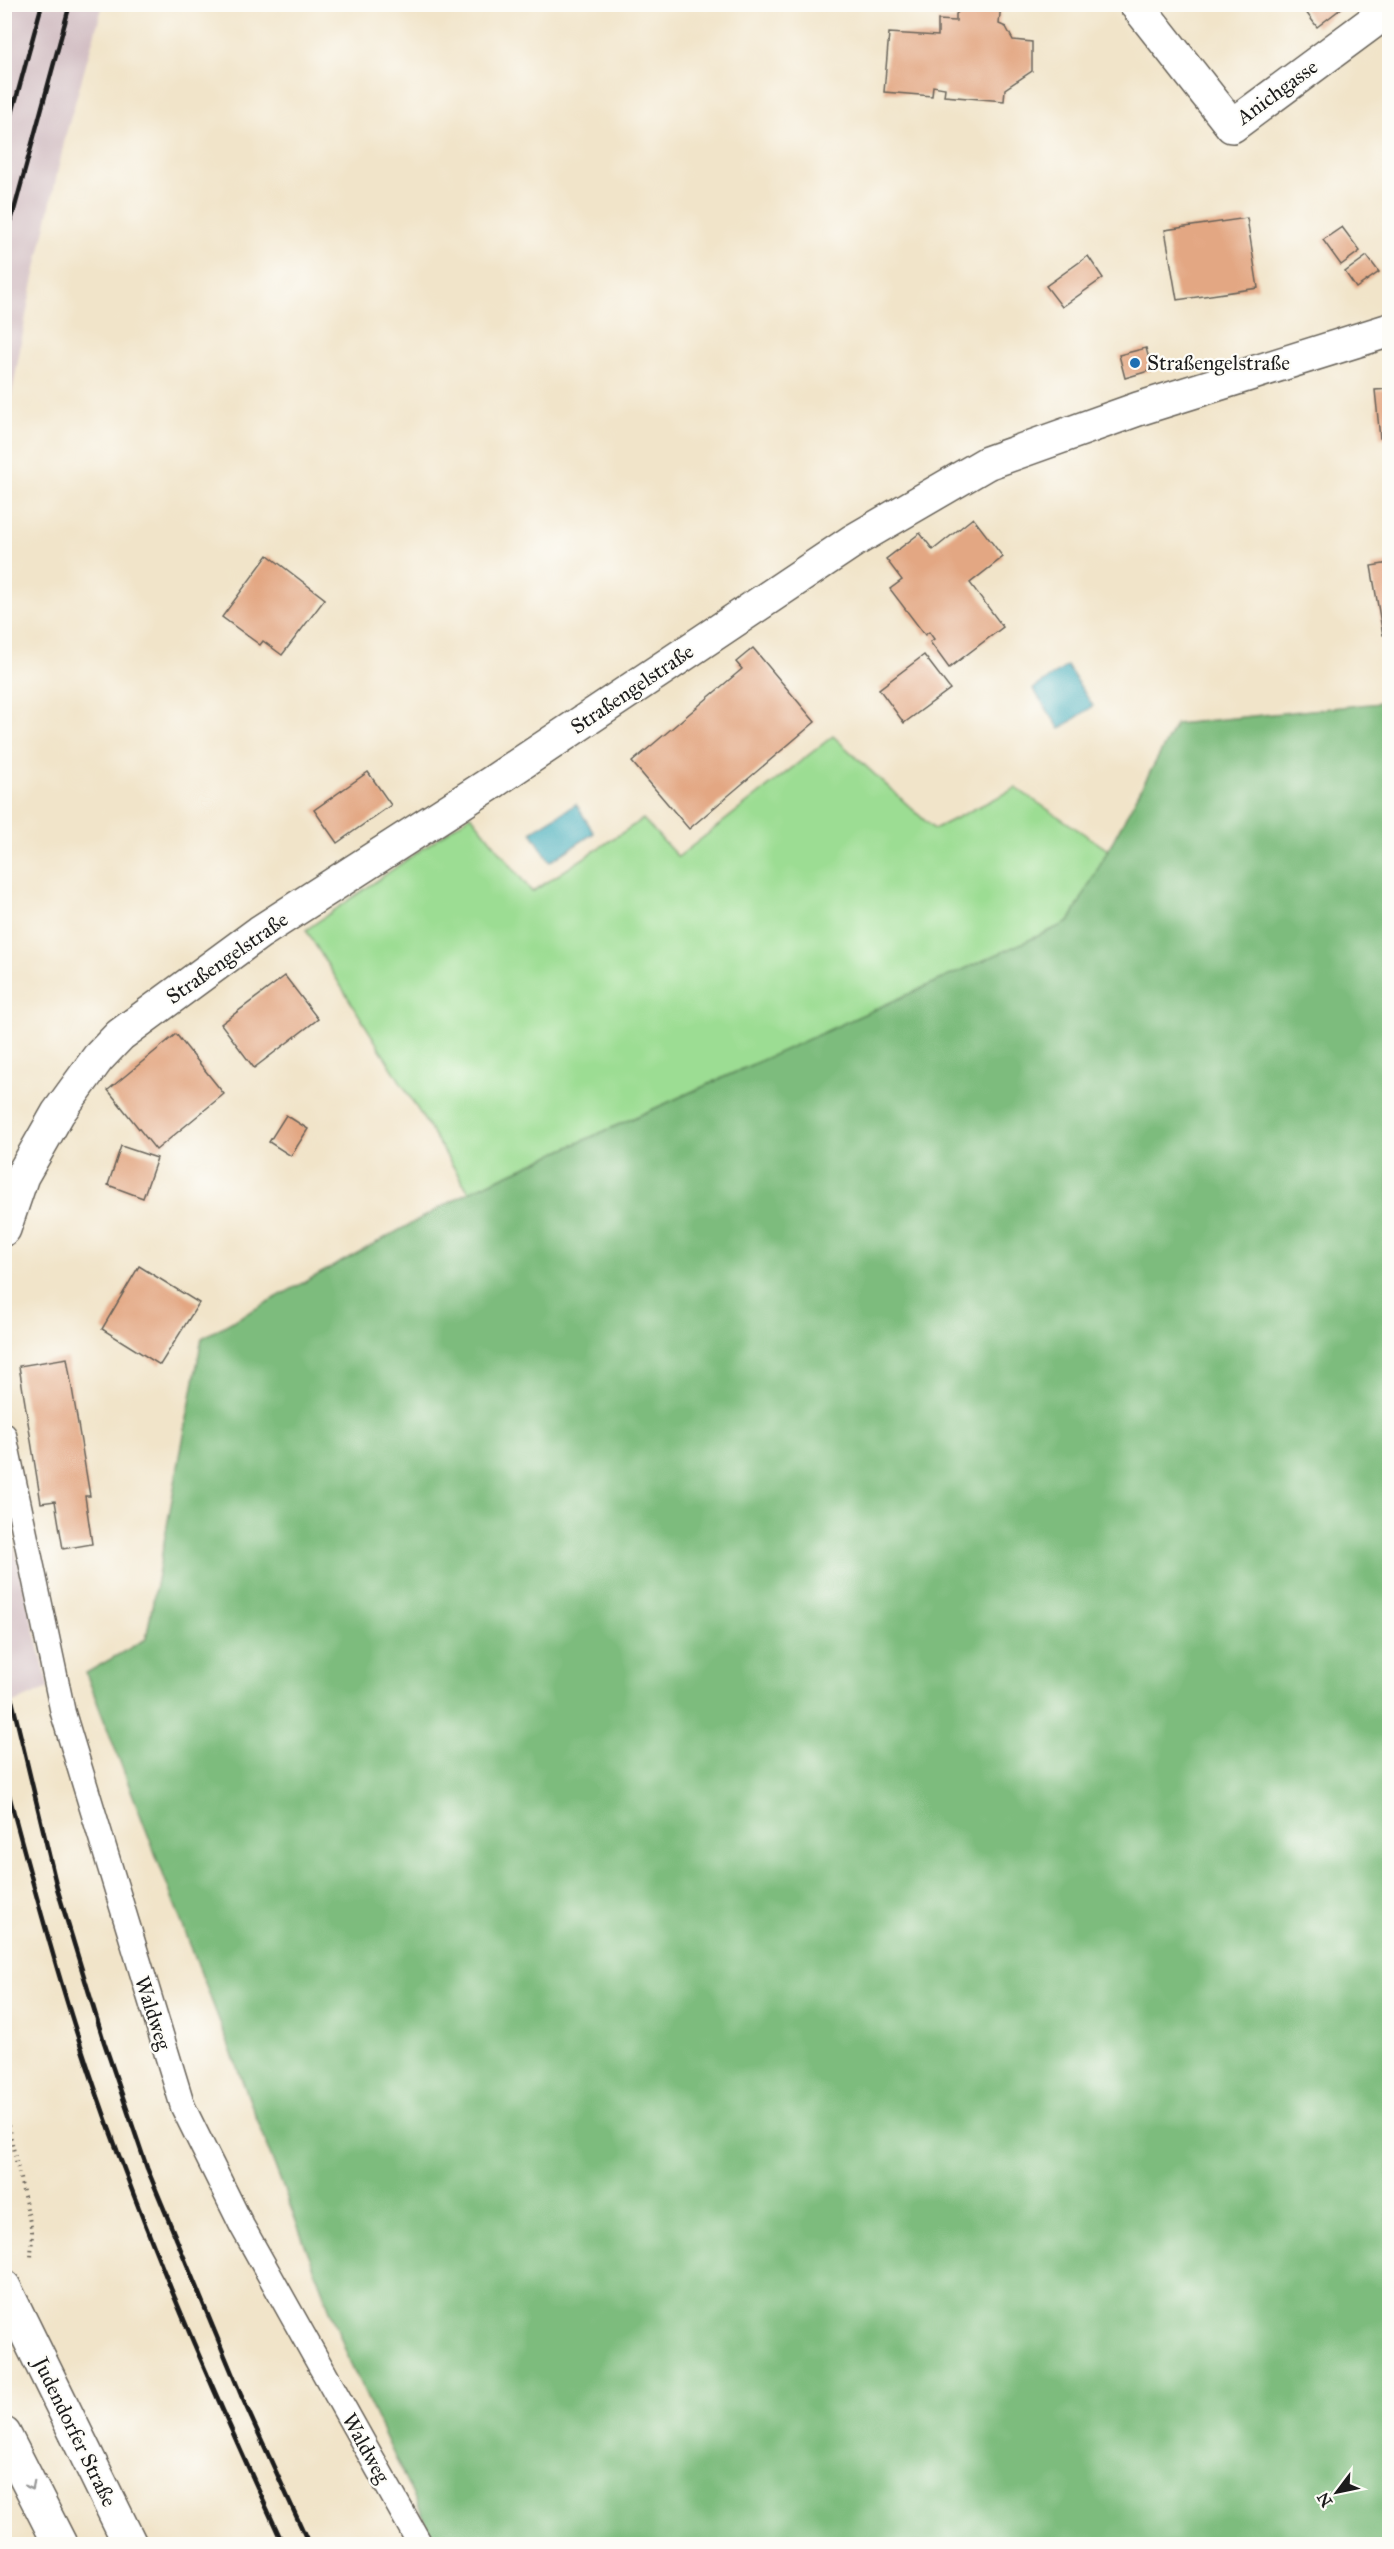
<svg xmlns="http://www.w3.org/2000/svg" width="1394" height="2549" viewBox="0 0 1394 2549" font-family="'IM FELL Great Primer',serif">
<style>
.industrial{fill:#d2bec3}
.green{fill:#9cdd93;stroke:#5c7c58;stroke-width:1.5}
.forest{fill:#7dbc7d;stroke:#4c6c4c;stroke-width:1.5}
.water{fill:#3aa9b8;stroke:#2b626a;stroke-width:1.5}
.building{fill:#e3a783}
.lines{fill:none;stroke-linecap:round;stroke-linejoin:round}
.service-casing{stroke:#676259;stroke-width:27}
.minor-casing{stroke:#676259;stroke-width:36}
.primary-casing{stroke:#676259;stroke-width:36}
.path{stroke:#676259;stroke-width:4;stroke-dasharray:1.5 4.5;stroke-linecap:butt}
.service{stroke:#fff;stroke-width:24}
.minor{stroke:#fff;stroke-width:33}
.primary{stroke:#fff;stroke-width:33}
.rail{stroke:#1c1c1c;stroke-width:4.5}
.oneway{stroke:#999}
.poi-dot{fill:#1f6fb2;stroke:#fdfcf7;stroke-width:2}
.labels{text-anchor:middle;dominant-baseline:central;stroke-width:4.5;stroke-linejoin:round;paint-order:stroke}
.street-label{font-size:21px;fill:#1c1c1c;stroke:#fdfcf7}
.poi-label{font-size:21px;fill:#1c1c1c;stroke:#fdfcf7;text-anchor:start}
</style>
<rect width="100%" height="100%" fill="#fdfcf7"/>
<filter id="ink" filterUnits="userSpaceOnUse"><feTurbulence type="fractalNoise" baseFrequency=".0167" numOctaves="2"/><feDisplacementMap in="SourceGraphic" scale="12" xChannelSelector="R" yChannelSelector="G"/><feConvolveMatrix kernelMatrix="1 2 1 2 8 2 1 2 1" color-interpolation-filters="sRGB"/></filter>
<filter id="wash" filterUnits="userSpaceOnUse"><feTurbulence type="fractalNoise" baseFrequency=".008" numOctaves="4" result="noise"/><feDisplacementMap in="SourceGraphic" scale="24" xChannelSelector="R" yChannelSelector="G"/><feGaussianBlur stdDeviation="1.35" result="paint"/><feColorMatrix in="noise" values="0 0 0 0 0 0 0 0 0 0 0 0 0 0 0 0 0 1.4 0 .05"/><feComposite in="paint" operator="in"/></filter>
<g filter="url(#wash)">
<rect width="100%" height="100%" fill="#f1e4c9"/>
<path class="industrial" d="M7 5H103L66 134 28 305 5 433 4 14Z
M4 1504 49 1688 5 1707H4Z"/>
<path class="green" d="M833 736 934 829 1016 788 1108 850 1069 922 469 1192 306 930 471 815 532 892 643 819 678 857Z"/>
<path class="forest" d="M1389 702V2544H436L350 2362 86 1673 146 1639 202 1338 469 1192 1069 922 1176 724Z"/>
<path class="water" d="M1067 666 1093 706 1060 729 1033 689Z
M576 804 594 833 550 862 531 832Z"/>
<g id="blocks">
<path class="building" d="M968 4H1001L999 24 1006 27 1013 40 1032 42V71L1005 89 1004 101 944 96 945 88 933 86 932 96 884 92 889 33 938 36V20L956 21V14Z
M1300 4H1347L1317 27Z
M1247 218 1258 288 1177 300 1165 230Z
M1342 227 1360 251 1341 265 1323 240Z
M1088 256 1103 278 1062 307 1046 286Z
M1367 256 1379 272 1356 288 1345 272Z
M1146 348 1152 370 1125 378 1119 355Z
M1390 389V438H1380L1375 390Z
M973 518 1003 557 970 583 1003 627 949 668 930 642 934 639 929 632 925 635 890 589 902 580 886 559 920 533 933 550Z
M268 555 325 599 282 655 263 641 260 645 222 617Z
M1390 563V634L1383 635 1371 566Z
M753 648 815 722 689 829 632 762 742 669 736 662Z
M924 655 950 689 904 723 879 689Z
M368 772 391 805 337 843 314 810Z
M285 976 318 1019 254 1068 221 1024Z
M176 1034 224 1094 156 1150 108 1090Z
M286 1115 308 1129 291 1156 269 1142Z
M121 1146 157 1158 143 1198 108 1185Z
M139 1266 199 1303 160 1365 102 1329Z
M67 1358 90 1496H85L92 1544 63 1549 55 1501 41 1503 19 1366Z"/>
</g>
</g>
<g filter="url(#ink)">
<use href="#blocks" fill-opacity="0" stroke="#676259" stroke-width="1.5"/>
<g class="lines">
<defs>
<path id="service" d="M4 1435 63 1713 183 2107 242 2226 420 2544"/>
<path id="minor" d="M1136 4 1232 126 1390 9
M4 1229 22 1176 58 1113 98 1058 120 1035 260 932 490 784 853 541 987 463 1138 409 1390 330"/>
<path id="primary" d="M4 2287 130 2544
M4 2434 60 2544"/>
</defs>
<use href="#service" class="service-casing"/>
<use href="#minor" class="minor-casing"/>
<use href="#primary" class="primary-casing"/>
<path class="path" d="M4 2108 32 2231 31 2260"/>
<use href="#service" class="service"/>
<use href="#minor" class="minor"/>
<use href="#primary" class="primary"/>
<path class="rail" d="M4 143 42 4
M4 247 70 4
M4 1667 57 1888 104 2042 147 2168 241 2395 309 2544
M4 1776C27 1863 50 1949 77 2034 133 2209 207 2378 283 2544"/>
</g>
<defs><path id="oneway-chevron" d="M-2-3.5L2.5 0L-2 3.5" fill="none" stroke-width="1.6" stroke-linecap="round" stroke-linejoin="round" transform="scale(1.5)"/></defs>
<use class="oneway" href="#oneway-chevron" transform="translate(31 2486) rotate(63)"/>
</g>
<circle class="poi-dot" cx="1135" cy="363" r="6"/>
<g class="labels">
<g class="street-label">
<text transform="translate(1277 92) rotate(-36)">Anichgasse</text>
<text transform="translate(632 689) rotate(-34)">Straßengelstraße</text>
<text transform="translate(227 958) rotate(-35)">Straßengelstraße</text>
<text transform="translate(153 2013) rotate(72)">Waldweg</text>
<text transform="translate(75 2432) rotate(64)">Judendorfer Straße</text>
<text transform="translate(366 2448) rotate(61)">Waldweg</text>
</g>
<g class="poi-label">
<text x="1147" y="363">Straßengelstraße</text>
</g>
</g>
<rect width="1394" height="2549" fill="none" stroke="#fdfcf7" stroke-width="24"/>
<g transform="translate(1337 2492) rotate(238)" stroke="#fdfcf7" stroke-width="4.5" paint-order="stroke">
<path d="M0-4.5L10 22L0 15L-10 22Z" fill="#1c1c1c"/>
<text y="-9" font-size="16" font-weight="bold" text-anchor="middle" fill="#1c1c1c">N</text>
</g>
</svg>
